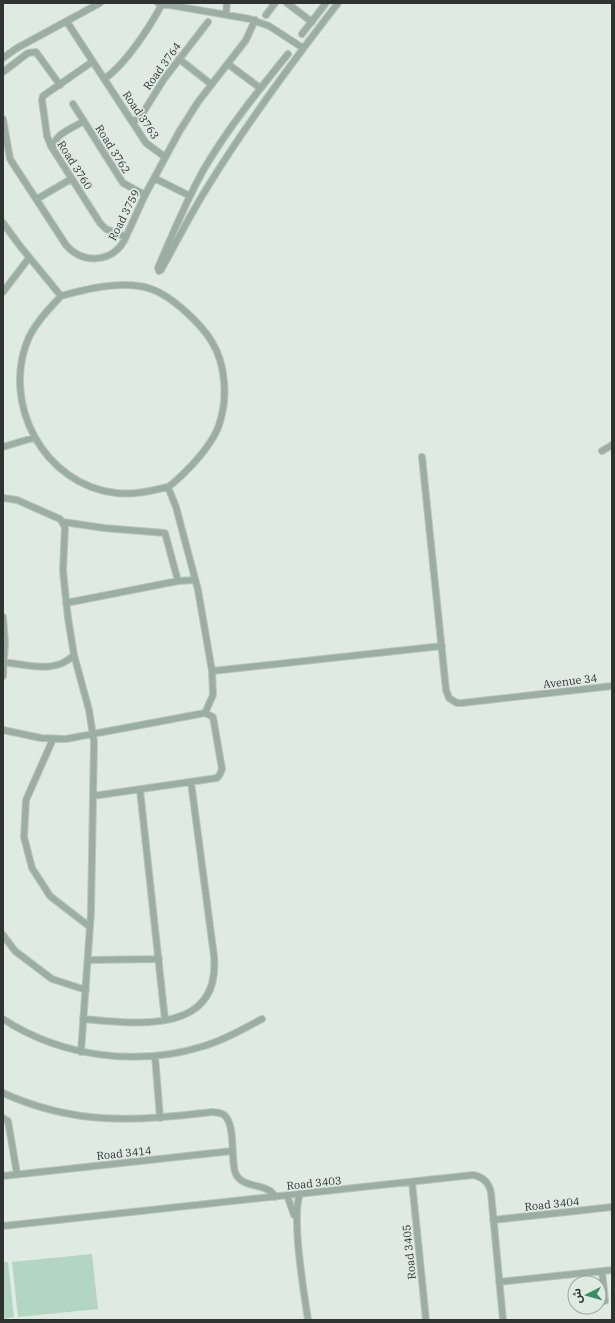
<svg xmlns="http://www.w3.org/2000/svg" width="615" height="1323" viewBox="0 0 615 1323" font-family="'IBM Plex Serif','Noto Sans Arabic',serif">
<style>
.green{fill:#b3d6c2}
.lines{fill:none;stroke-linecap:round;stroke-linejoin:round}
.minor-casing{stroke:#bcc5bf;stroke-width:8}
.minor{stroke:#9baea3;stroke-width:6}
.labels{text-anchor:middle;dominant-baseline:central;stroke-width:3.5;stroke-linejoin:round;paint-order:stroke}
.street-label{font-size:11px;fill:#2f3331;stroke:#dfeae3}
</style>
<rect width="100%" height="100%" fill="#dfeae3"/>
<path class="green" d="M92 1254 98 1309 18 1317 12 1262Z
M3 1262H8L14 1317 3 1319Z"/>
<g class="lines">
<defs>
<path id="minor" d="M158 3 250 19 269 26 303 48
M287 3 312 22
M226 14 227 3
M266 15 275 3
M67 22 146 143 165 157
M302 34 326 3
M288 54C258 91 228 128 204 169 186 201 172 235 158 268L159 271 161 270C177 241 192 211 210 183 249 120 293 61 338 3
M3 58 17 48 100 3
M179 59 211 84
M92 62 43 96 42 100 47 136 51 146 100 223 106 229 126 237
M228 64 260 88
M3 72 28 53 36 52 60 85
M104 79C125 65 150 27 162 4
M73 104 123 183 145 195
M3 119 10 159 66 245C82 264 111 263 124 241L145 195 179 132 198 102 246 40 255 20
M133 122 141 116 164 79 208 22
M53 149C53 134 73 128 84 121
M154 178 190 196
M37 199 71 179
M3 223 20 246 61 296C85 289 114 282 139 286 157 288 173 300 186 312 196 321 205 330 212 342 226 365 228 399 219 425 214 440 203 453 192 465 184 473 177 481 168 487L176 507 198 590 212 671 213 695 205 713
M3 292 29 258
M61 296C49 309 37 321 29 337 0 403 44 485 116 493 134 495 151 491 168 487
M3 447 33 438
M602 451 612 445
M422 457 446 690 449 698 457 703H462L612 686
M3 498 17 500 60 519 65 527 63 571 68 618 74 655 89 710 94 742 91 912 81 1052
M63 522 104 528 165 533 178 581
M66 603 178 581 195 580
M3 617 5 642 3 676
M4 662C27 665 56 674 74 655
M212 671 442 646
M3 730 41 738 66 739 205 713 213 717 222 769 220 774 217 778 93 796
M53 739 26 800 24 837 32 868 50 896 90 927
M140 790 165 1020
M3 935 15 951 52 979 86 990
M88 960 159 959
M3 1019C61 1057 138 1067 204 1046 225 1040 243 1029 262 1019
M83 1019C137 1024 221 1035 214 956L191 782
M155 1056 160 1118
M3 1093C76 1126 135 1121 212 1112 217 1113 223 1112 226 1117 235 1128 231 1158 235 1172 241 1190 269 1182 275 1197
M3 1118 8 1121 17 1174
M3 1176 232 1151
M412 1182 426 1320
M300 1194C291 1216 304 1293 308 1320
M287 1195 294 1215
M493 1220 612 1207
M3 1226 473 1175C483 1177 489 1182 491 1193L503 1320
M602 1271 605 1301
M499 1282 612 1270"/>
</defs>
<use href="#minor" class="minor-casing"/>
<use href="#minor" class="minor"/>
</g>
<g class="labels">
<g class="street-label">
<text transform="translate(162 66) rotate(-54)">Road 3764</text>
<text transform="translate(141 115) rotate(56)">Road 3763</text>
<text transform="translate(113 149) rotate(58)">Road 3762</text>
<text transform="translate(75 165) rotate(58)">Road 3760</text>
<text transform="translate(124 215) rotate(-63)">Road 3759</text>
<text transform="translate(570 681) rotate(-7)">Avenue 34</text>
<text transform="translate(124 1153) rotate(-6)">Road 3414</text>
<text transform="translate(314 1183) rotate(-6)">Road 3403</text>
<text transform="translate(552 1204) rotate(-6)">Road 3404</text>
<text transform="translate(409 1252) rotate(-96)">Road 3405</text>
</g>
</g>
<rect width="615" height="1323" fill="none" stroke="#2f3331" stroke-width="8"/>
<g transform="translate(587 1295) rotate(264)"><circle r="19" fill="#dfeae3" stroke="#99a19c"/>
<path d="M0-3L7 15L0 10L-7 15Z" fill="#369066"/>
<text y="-6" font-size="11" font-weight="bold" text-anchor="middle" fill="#2f3331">ش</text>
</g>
</svg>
